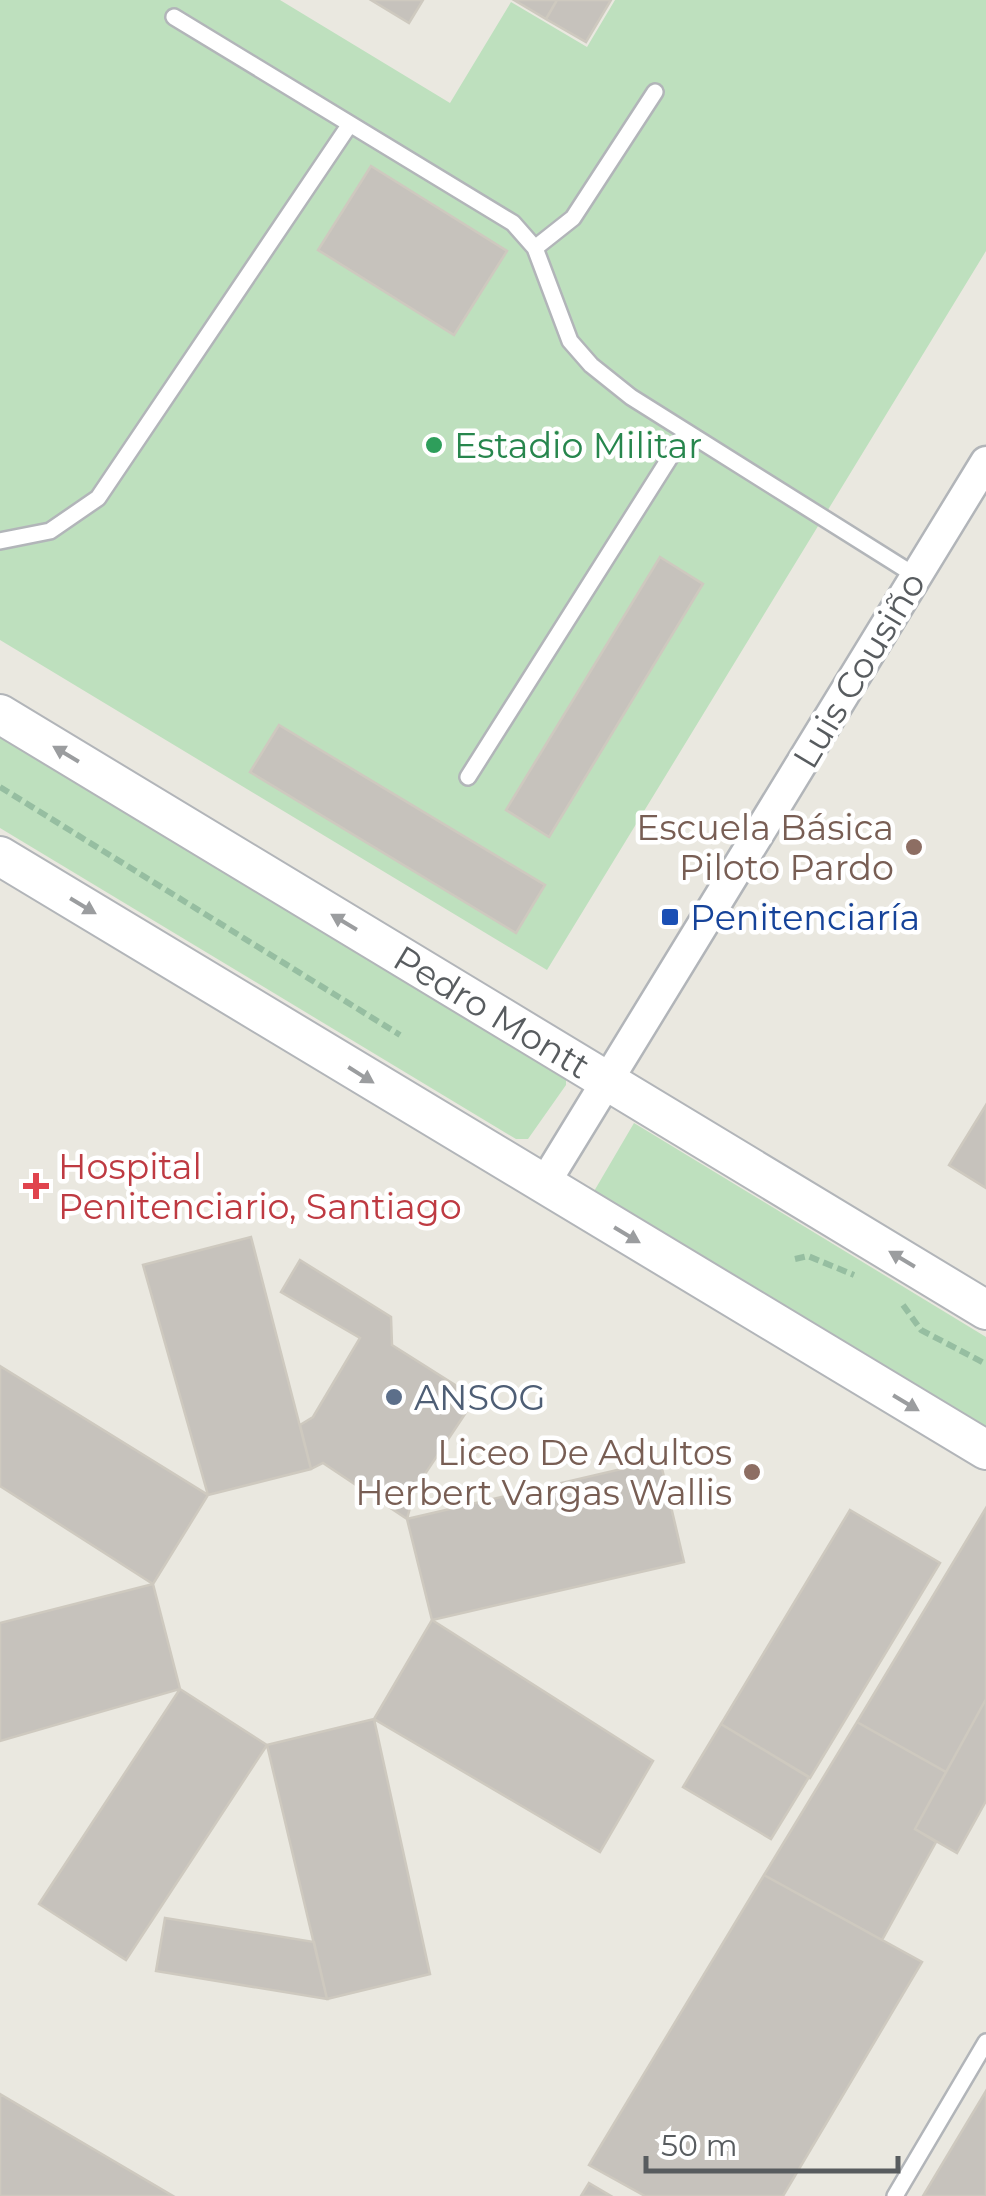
<svg xmlns="http://www.w3.org/2000/svg" width="986" height="2196" viewBox="0 0 986 2196" font-family="Montserrat,sans-serif">
<style>
.green{fill:#bee0be}
.building{fill:#c6c2bc;stroke:#cec9bf;stroke-width:2.5}
.lines{fill:none;stroke-linecap:round;stroke-linejoin:round}
.service-casing{stroke:#b2b5b9;stroke-width:20}
.minor-casing{stroke:#b2b5b9;stroke-width:35}
.tertiary-casing{stroke:#b2b5b9;stroke-width:42}
.path{stroke:#96bea1;stroke-width:6;stroke-dasharray:10 5;stroke-linecap:butt}
.service{stroke:#fff;stroke-width:15}
.minor{stroke:#fff;stroke-width:30}
.tertiary{stroke:#fff;stroke-width:38}
.oneway{fill:#9b9d9f}
.leisure-dot{fill:#2e9e5b;stroke:#fff;stroke-width:4}
.education-dot{fill:#8d6e63;stroke:#fff;stroke-width:4}
.transit-dot{fill:#1a4fb4;stroke:#fff;stroke-width:4}
.health-dot{fill:#e0444e;stroke:#fff;stroke-width:4}
.service-dot{fill:#5c6f8a;stroke:#fff;stroke-width:4}
.labels{text-anchor:middle;dominant-baseline:central;stroke-width:9;stroke-linejoin:round;paint-order:stroke}
.leisure-label{font-size:35px;fill:#27864d;stroke:#fff;text-anchor:start}
.street-label{font-size:35px;fill:#585c5f;stroke:#fff}
.education-label{font-size:35px;fill:#785e54;stroke:#fff;text-anchor:end}
.transit-label{font-size:35px;fill:#164399;stroke:#fff;text-anchor:start}
.health-label{font-size:35px;fill:#be3a42;stroke:#fff;text-anchor:start}
.service-label{font-size:35px;fill:#4e5e75;stroke:#fff;text-anchor:start}
</style>
<rect width="100%" height="100%" fill="#eae8e0"/>
<path class="green" d="M0 0H280L450 103 511 2 587 47 615 0H986V251L547 970 0 640Z
M0 732 566 1077V1085L528 1139H516L0 828Z
M634 1123 986 1337V1429L593 1193Z"/>
<path class="building" d="M371 0H423L409 23Z
M514 0H557L546 19Z
M557 0H611L586 42 546 19Z
M371 166 507 251 454 335 318 250Z
M660 557 703 584 549 837 506 810Z
M279 725 545 885 516 933 250 772Z
M986 1105V1188L949 1165Z
M251 1237 311 1469 208 1495 143 1265Z
M300 1260 391 1317 392 1345 455 1385 469 1408 415 1489 407 1519 323 1463 311 1469 300 1425 313 1417 360 1338 281 1292Z
M0 1366 208 1495 153 1584 0 1486Z
M660 1460 684 1562 432 1620 407 1519Z
M986 1508V1699L946 1772 857 1722Z
M850 1510 940 1563 810 1778 721 1724Z
M153 1584 180 1689 0 1741V1623Z
M432 1620 653 1761 600 1852 374 1719Z
M180 1689 267 1745 126 1960 39 1904Z
M986 1699V1801L957 1853 915 1829Z
M374 1719 430 1974 327 1999 267 1745Z
M857 1722 946 1772 915 1829 936 1842 882 1940 764 1875Z
M721 1724 809 1777 771 1839 683 1787Z
M764 1875 922 1962 783 2196H645L589 2165Z
M165 1918 314 1942 327 1999 156 1971Z
M986 2091V2196H923Z
M0 2094 173 2196H0Z
M589 2183 611 2196H581Z"/>
<g class="lines">
<defs>
<path id="service" d="M174 17 513 223 535 248 570 341 591 365 631 397 916 576
M535 248 573 218 655 92
M0 541 50 531 98 498 350 124
M468 777 686 432
M895 2196 986 2042"/>
<path id="minor" d="M544 1184 986 462"/>
<g id="tertiary">
<path id="s1" d="M0 714 986 1310"/>
<path d="M0 856 986 1450"/>
</g>
</defs>
<use href="#service" class="service-casing"/>
<use href="#minor" class="minor-casing"/>
<use href="#tertiary" class="tertiary-casing"/>
<path class="path" d="M0 787 400 1035
M795 1259 808 1256 854 1275
M903 1305 921 1330 986 1364"/>
<use href="#service" class="service"/>
<use href="#minor" class="minor"/>
<use href="#tertiary" class="tertiary"/>
</g>
<defs><path id="oneway-solid" d="M-6-.8H1V-3.2L6.5 0L1 3.2V.8H-6Z" transform="scale(2.5)"/></defs>
<g class="oneway">
<use href="#oneway-solid" transform="translate(66 754) rotate(-149)"/>
<use href="#oneway-solid" transform="translate(83 906) rotate(31)"/>
<use href="#oneway-solid" transform="translate(344 922) rotate(-149)"/>
<use href="#oneway-solid" transform="translate(361 1075) rotate(32)"/>
<use href="#oneway-solid" transform="translate(627 1235) rotate(31)"/>
<use href="#oneway-solid" transform="translate(902 1259) rotate(-149)"/>
<use href="#oneway-solid" transform="translate(906 1403) rotate(31)"/>
</g>
<circle class="leisure-dot" cx="434" cy="445" r="10"/>
<g class="education-dot">
<circle cx="914" cy="847" r="10"/>
<circle cx="752" cy="1472" r="10"/>
</g>
<rect class="transit-dot" x="660" y="907" width="20" height="20" rx="5"/>
<path class="health-dot" d="M31 1171h10v10h10v10h-10v10h-10v-10h-10v-10h10z"/>
<circle class="service-dot" cx="394" cy="1397" r="10"/>
<g class="labels">
<g class="leisure-label">
<text x="454" y="445">Estadio Militar</text>
</g>
<g class="street-label">
<text transform="translate(859 670) rotate(-59)">Luis Cousiño</text>
<text stroke="none"><textPath href="#s1" startOffset="575">Pedro Montt</textPath></text>
</g>
<g class="education-label">
<text x="894" y="827">Escuela Básica<tspan x="894" dy="40">Piloto Pardo</tspan></text>
<text x="732" y="1452">Liceo De Adultos<tspan x="732" dy="40">Herbert Vargas Wallis</tspan></text>
</g>
<g class="transit-label">
<text x="690" y="917">Penitenciaría</text>
</g>
<g class="health-label">
<text x="58" y="1166">Hospital<tspan x="58" dy="40">Penitenciario, Santiago</tspan></text>
</g>
<g class="service-label">
<text x="414" y="1397">ANSOG</text>
</g>
</g>
<path d="M646 2156v15h252v-15" fill="none" stroke="#585c5f" stroke-width="5"/>
<text x="661" y="2156" font-size="30" fill="#585c5f" stroke="#ffffff" stroke-width="8" paint-order="stroke">50 m</text>
</svg>
